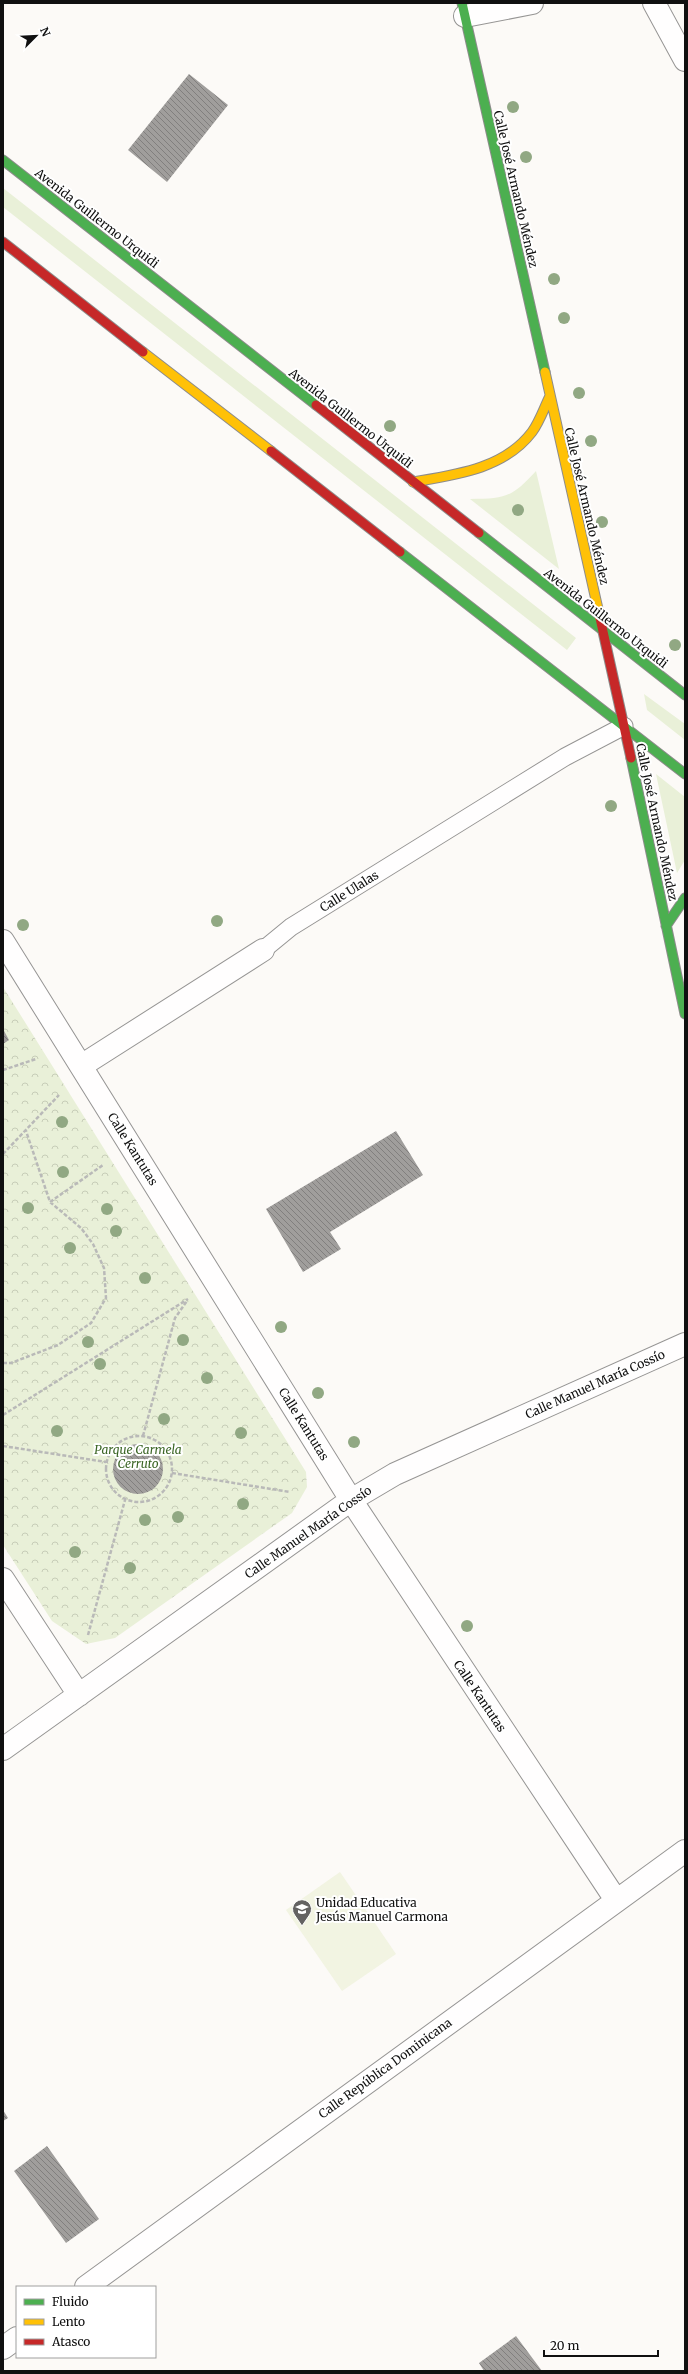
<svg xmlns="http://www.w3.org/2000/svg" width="688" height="2374" viewBox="0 0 688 2374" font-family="Merriweather,serif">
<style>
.grass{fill:#e9f0d8}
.park{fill:url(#park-crowns)}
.pitch{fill:#f2f4e2}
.building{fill:url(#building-back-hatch)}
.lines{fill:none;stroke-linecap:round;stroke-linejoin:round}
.lane-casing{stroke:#969594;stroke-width:19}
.street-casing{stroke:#969594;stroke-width:24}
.fast-casing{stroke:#8d8c8b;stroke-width:11}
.slow-casing{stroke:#8d8c8b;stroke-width:11}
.jam-casing{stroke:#8d8c8b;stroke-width:11}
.path{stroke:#b9b9b8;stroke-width:2.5;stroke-dasharray:4 2;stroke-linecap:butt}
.lane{stroke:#fffefe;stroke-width:17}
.street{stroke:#fffefe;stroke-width:22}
.fast{stroke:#4caf50;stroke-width:9}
.slow{stroke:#ffc107;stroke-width:9}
.jam{stroke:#c62828;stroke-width:9}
.tree{fill:#91a883}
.labels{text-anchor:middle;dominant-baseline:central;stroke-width:4;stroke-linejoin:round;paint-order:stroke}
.street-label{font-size:12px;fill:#101010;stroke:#fff}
.park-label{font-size:12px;font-style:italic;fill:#3a6524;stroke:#fff}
.poi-label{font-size:12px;fill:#101010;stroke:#fff;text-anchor:start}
</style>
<defs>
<pattern id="park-crowns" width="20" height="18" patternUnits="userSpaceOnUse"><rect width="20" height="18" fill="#e9f0d8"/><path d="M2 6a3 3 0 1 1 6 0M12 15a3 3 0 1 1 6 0" fill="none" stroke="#c7cdb8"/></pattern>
<pattern id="building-back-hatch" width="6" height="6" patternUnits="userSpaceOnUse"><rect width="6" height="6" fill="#a09e9c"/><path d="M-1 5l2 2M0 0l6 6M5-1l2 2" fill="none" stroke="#817f7e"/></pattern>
</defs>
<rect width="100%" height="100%" fill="#fcfaf7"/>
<path class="grass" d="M3 188 576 638 567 650 3 207Z
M536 471 559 569 470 499C506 499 512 497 536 471Z
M644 694 685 724V740L647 710Z
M656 774 685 797V860L677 873Z"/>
<path class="park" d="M3 987 306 1472 307 1487 292 1513 115 1638 86 1644 52 1621 3 1545Z"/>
<path class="pitch" d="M340 1872 396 1954 342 1991 286 1910Z"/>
<path class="building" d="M189 74 228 105 167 182 128 150Z
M3 1029 9 1040 3 1044Z
M396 1131 423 1175 330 1232 341 1249 303 1272 266 1209Z
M113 1469a25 25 0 1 1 50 0a25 25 0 1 1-50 0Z
M3 2110 8 2118 3 2121Z
M47 2146 99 2219 66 2243 14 2171Z
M516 2336 542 2371H484L479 2363Z"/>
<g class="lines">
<defs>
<path id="lane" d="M263 950 291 927 565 757 624 726"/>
<path id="street" d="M654 3 685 60
M465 16 532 3
M3 941 351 1500 616 1900
M81 1066 263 950
M3 1579 79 1695
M3 1749 351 1500 395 1474 685 1344
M86 2287 685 1851
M3 2348 17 2338"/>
<path id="fast" d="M462 3 545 372
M3 160 316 405
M479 533 685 695
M400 552 685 774
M631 758 685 1014
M666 926 685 898"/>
<path id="slow" d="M143 352 271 451
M545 372 600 618
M413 482C455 475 504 469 532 432 540 421 544 408 550 396"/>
<path id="jam" d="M3 242 143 352
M316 405 479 533
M271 451 400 552
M600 618 631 758"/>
</defs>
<use href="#lane" class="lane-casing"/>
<use href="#street" class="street-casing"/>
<use href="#fast" class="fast-casing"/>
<use href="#slow" class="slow-casing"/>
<use href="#jam" class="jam-casing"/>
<path class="path" d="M3 1070 36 1059
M3 1154 59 1095
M50 1202 103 1165
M3 1363H11L58 1345 91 1323 106 1298 104 1268 93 1244 81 1228 50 1202 26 1131
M3 1415 188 1299
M106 1469a33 33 0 1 1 66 0a33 33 0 1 1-66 0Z
M143 1436 175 1318 187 1301
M3 1446 106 1462
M172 1473 290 1492
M88 1635 125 1500"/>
<use href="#lane" class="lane"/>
<use href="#street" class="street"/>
<use href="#fast" class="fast"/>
<use href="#slow" class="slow"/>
<use href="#jam" class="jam"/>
</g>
<g class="tree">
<circle cx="513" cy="107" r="6"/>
<circle cx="526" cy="157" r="6"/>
<circle cx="554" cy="279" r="6"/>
<circle cx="564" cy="318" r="6"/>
<circle cx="579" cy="393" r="6"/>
<circle cx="390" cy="426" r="6"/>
<circle cx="591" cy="441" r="6"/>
<circle cx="518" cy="510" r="6"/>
<circle cx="602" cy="522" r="6"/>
<circle cx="675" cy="645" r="6"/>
<circle cx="611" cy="806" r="6"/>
<circle cx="217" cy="921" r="6"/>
<circle cx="23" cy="925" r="6"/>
<circle cx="62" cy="1122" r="6"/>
<circle cx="63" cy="1172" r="6"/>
<circle cx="28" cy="1208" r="6"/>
<circle cx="107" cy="1209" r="6"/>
<circle cx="116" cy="1231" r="6"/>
<circle cx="70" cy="1248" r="6"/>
<circle cx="145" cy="1278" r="6"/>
<circle cx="281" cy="1327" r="6"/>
<circle cx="183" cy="1340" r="6"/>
<circle cx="88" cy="1342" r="6"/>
<circle cx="100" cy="1364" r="6"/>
<circle cx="207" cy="1378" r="6"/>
<circle cx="318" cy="1393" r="6"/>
<circle cx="164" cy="1419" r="6"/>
<circle cx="57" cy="1431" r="6"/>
<circle cx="241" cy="1433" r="6"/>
<circle cx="354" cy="1442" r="6"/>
<circle cx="243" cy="1504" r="6"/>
<circle cx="178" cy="1517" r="6"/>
<circle cx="145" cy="1520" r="6"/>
<circle cx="75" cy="1552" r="6"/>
<circle cx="130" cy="1568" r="6"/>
<circle cx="467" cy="1626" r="6"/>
</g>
<defs>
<symbol id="school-pin" viewBox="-11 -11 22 30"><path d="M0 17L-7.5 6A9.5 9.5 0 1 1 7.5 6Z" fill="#636261" stroke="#fff"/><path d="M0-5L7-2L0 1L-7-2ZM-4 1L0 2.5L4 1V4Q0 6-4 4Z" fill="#fff"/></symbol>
</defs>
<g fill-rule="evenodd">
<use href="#school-pin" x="291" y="1898" width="22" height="30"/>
</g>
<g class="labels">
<g class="street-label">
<text transform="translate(516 189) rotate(77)">Calle José Armando Méndez</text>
<text transform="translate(97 218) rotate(38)">Avenida Guillermo Urquidi</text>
<text transform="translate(351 418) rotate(38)">Avenida Guillermo Urquidi</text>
<text transform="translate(587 506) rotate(77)">Calle José Armando Méndez</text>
<text transform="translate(606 618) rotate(38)">Avenida Guillermo Urquidi</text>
<text transform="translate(657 822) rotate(78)">Calle José Armando Méndez</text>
<text transform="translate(349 891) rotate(-32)">Calle Ulalas</text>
<text transform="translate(133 1149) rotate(58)">Calle Kantutas</text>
<text transform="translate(595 1384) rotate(-24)">Calle Manuel María Cossío</text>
<text transform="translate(304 1424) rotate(58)">Calle Kantutas</text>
<text transform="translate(308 1532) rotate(-35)">Calle Manuel María Cossío</text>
<text transform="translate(480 1696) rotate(56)">Calle Kantutas</text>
<text transform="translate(385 2068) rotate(-36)">Calle República Dominicana</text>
</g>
<g class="park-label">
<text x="138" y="1449">Parque Carmela<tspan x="138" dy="14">Cerruto</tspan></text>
</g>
<g class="poi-label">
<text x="316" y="1902">Unidad Educativa<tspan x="316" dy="14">Jesús Manuel Carmona</tspan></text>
</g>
</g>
<rect width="688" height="2374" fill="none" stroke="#101010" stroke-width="8"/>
<rect x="16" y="2286" width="140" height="72" fill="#ffffff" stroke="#9f9f9f"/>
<rect x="24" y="2299" width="20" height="6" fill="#4caf50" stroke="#9f9f9f"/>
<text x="52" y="2306" font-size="12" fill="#101010">Fluido</text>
<rect x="24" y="2319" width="20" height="6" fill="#ffc107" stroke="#9f9f9f"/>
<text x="52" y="2326" font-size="12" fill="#101010">Lento</text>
<rect x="24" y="2339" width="20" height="6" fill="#c62828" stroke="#9f9f9f"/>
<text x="52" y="2346" font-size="12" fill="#101010">Atasco</text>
<g transform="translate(36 36) rotate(66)" stroke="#ffffff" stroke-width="3" paint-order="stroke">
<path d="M0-3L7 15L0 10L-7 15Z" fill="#101010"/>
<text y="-6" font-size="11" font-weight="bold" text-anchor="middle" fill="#101010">N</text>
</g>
<path d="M544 2350v6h114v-6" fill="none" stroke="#101010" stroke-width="2"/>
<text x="550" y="2350" font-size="12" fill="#101010" stroke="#ffffff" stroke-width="3" paint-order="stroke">20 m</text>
</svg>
